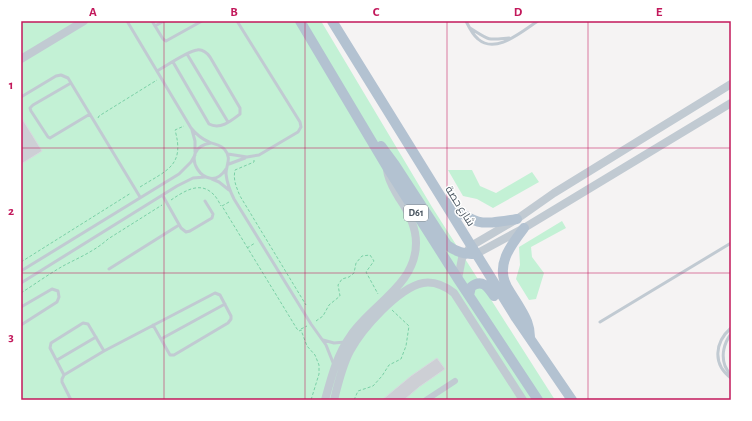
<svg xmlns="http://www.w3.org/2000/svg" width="752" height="421" viewBox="0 0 752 421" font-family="'Alegreya Sans',Cairo,sans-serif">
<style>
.green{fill:#c3f1d5}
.building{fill:#cdcfd5;stroke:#d7d9de}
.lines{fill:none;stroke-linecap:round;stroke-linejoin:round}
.path{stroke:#7ad0a6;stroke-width:1;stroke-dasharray:3 2;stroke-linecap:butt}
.service{stroke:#c1cad2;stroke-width:3}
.minor{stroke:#c1cad2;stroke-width:6}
.tertiary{stroke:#c1cad2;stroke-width:8}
.primary{stroke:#b3c2d1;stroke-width:10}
.grid{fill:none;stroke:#c2185b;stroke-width:1;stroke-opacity:0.55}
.labels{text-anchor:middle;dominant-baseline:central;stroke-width:3;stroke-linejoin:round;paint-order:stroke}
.shield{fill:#fff;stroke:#808990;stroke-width:1}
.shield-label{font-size:10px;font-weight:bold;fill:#4a5661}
.street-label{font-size:11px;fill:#4a5661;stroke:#fff}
.neatline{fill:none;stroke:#c2185b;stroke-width:1.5}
.grid-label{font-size:13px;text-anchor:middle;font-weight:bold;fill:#c2185b}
</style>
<rect width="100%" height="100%" fill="#f5f3f3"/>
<path class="green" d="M21 21H321L432 207 555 400H21Z
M448 170H472L480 186 496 193 532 172 539 182 493 208 477 199 463 196Z
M562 221 566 228 531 247 532 257 544 273 536 299 529 300 516 279 520 265 519 247Z"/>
<path class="building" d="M21 117 42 151 21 164Z
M437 358 445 369 419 387 404 400H382L411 376Z"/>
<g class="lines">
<path class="path" d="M98 118 99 116 157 80
M254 160V162L235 170C233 180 236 186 240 196L306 305
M140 187C167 170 185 166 175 130L184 126
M171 200C183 192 199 181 212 193 216 196 219 202 221 206
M229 202 222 206 297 329 299 331 301 330 307 346 315 355 319 365V374L311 400
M247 248 255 243
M21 262 131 193
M21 293C35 284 49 274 63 266 78 258 95 251 108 239L162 205
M316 321 323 316 329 305 340 296 338 285 342 279 349 277 354 273 356 263 362 256 370 255 374 261 366 272 378 294
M301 329 307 326
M354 400 358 391 373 386 382 376 389 365 401 359 406 346 409 326 392 310"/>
<path class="service" d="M127 21 191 128C196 134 202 139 209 142 215 145 221 144 225 150 232 158 226 165 226 174 227 183 230 191 234 199L311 324 326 345 334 365
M152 21 163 39 166 41 202 21
M466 21C469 27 472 34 478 39 496 55 522 31 538 21
M155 26 164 21
M470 28C491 41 486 40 509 38
M187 54 228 122
M157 71C166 66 188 51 197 50 203 49 207 53 210 57L240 108V114C231 121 220 130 209 124L173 62
M71 83 33 105 30 108 31 111 48 137 50 138 90 114
M21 97 56 76 61 75 68 78 140 197
M192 130 195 141V152
M211 143C174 148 207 199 226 169
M228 154 247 157 259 155 298 132 301 127 300 122 237 21
M229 164 245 158
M212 179 219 182 229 190
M163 196 181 228 186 232 190 231 212 218 213 214 205 201
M109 269 179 225
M21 271 179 174 191 162 195 155
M21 283 177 186 193 178 205 177
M21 307 52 289 58 291 59 297 57 302 21 325
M600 322 731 243
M731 328C715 342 712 364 731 378
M731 334C724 343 721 355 725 366 727 370 730 374 731 378
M161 339 225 304
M323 340 334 343 345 342
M104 351 215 293 220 295 231 316V319L228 323 174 355H170L153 325
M57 360 96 337
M64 375 50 348 51 343 83 323 88 324 104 351 64 375 62 379V382L71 400"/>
<path class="minor" d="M426 400 455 381"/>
<path class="tertiary" d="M21 59 84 21
M476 254 524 228 731 103
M458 279 462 258 471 246 517 219 554 193 731 84
M325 400C331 378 337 354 351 335 372 304 416 285 416 243 416 226 408 211 399 198 394 189 388 181 387 170
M334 400C338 384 342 366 350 351 362 329 398 288 423 283 435 281 445 286 454 293L523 400"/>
<path class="primary" d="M300 21 387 167 458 279 538 400
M332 21 516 318 572 400
M381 146 395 165 447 245C456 252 464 254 476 254
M446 202C478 226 478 225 517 219
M524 228C511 245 495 265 507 287 511 294 516 301 520 308 526 318 530 326 530 337
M469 295 471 287C482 278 488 287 494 296"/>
</g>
<path class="grid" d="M164 21V400M305 21V400M447 21V400M588 21V400M21 148H731M21 273H731"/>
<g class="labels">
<rect class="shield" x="404" y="205" width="24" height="16" rx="3"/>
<g class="shield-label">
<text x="416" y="213">D61</text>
</g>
<g class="street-label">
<text transform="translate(460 206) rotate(58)">شارع حصة</text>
</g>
</g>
<rect width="752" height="421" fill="none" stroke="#ffffff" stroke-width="44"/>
<rect x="22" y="22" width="708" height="377" class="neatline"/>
<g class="grid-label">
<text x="93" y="16">A</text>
<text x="234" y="16">B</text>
<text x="376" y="16">C</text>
<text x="518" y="16">D</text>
<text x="659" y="16">E</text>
<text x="11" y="89">1</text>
<text x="11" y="215">2</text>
<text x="11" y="341">3</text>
</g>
</svg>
